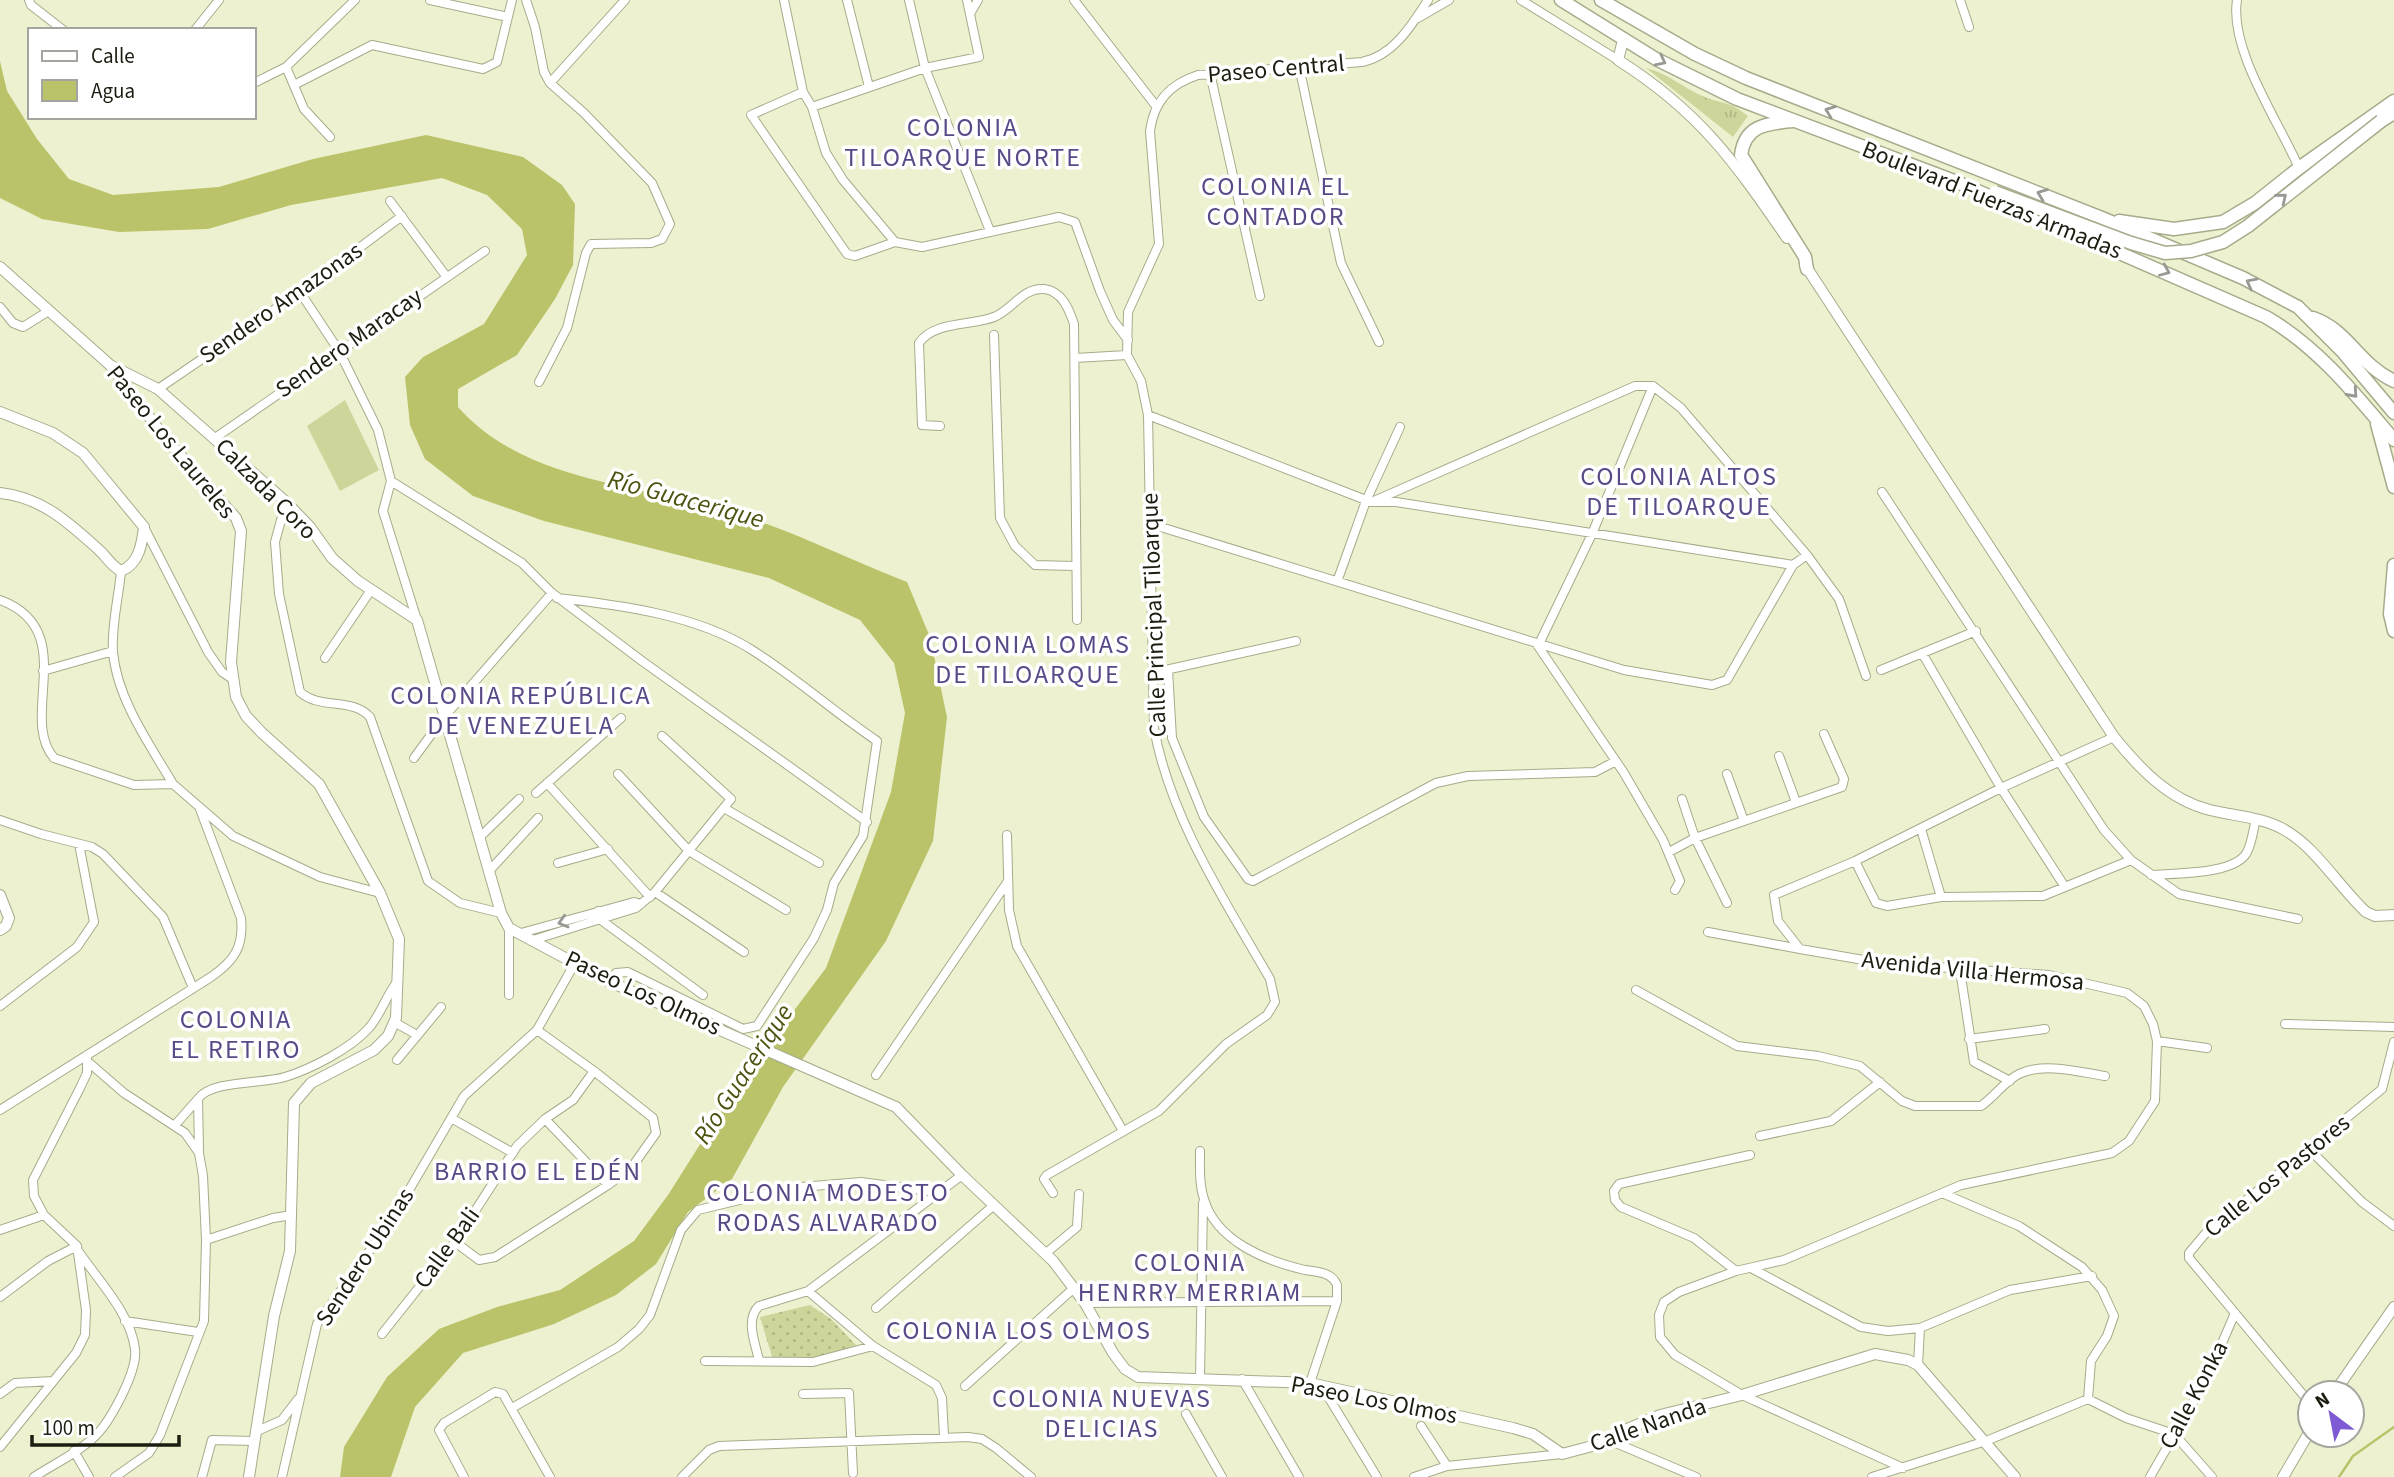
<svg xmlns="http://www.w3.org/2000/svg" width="2394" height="1477" viewBox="0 0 2394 1477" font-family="'Source Sans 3',sans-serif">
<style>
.grass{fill:url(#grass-tufts)}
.park{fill:url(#park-dots)}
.pitch{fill:#ced59b}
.water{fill:#bac36a}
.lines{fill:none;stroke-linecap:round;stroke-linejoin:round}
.stream{stroke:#bac36a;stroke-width:2.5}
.minor-casing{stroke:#a7ab8b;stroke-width:10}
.tertiary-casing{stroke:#a7ab8b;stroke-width:12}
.trunk-casing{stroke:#a7ab8b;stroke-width:15}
.minor{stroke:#fff;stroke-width:8}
.tertiary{stroke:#fff;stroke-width:10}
.trunk{stroke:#fff;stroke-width:12}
.trunk-bridge-casing{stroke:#a7ab8b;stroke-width:15;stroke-linecap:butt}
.trunk-bridge{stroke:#fff;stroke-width:12}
.oneway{stroke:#989993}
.labels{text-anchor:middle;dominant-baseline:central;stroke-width:7;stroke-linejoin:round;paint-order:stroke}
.street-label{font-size:24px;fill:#1b1d10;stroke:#fff}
.neighbourhood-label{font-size:26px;letter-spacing:2px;fill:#594987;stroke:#fff}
.water-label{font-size:26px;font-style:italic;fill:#4e5310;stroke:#fff}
</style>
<defs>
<pattern id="grass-tufts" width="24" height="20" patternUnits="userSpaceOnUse" patternTransform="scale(1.75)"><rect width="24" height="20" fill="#ced59b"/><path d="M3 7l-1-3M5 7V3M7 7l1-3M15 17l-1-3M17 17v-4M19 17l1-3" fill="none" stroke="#b0b684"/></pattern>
<pattern id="park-dots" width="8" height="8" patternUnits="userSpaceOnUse" patternTransform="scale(1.75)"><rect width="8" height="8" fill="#ced59b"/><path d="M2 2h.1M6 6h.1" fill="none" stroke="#b0b684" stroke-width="1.8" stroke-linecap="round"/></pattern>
</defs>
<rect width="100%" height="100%" fill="#edf1cf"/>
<path class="grass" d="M1646 68C1668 73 1686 90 1707 98 1728 105 1728 101 1748 116L1733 137Z"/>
<path class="park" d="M810 1305 831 1319 858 1347 816 1360H773L760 1317Z"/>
<path class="pitch" d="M345 400 379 470 340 491 307 426Z"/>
<path class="water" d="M0 61 7 91 37 139 69 179 113 195 219 187 313 159 426 135 523 157 562 185 575 204 573 265 555 299 517 355 458 389V407C527 485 646 484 738 514 795 532 851 560 907 582L930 637 947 717 933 841 886 941 783 1087 732 1179 688 1212 656 1264 616 1295 554 1324 463 1353 415 1407 391 1477H340L344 1447 387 1377 439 1329 497 1307 560 1290 634 1241 668 1195 737 1086 826 968 891 792 905 713 894 663 860 620 769 578 544 521 473 496 425 459 410 425 405 377 423 357 484 324 527 255 522 229 487 195 442 178 291 205 208 229 119 232 42 219 0 198Z"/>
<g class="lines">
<path class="stream" d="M2339 1477 2353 1456 2394 1427"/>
<defs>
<path id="minor" d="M29 0 31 5 63 30
M430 0 508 17
M526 0 535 27 544 72 550 83 584 113 652 183 670 224 662 239 651 243 591 244 586 253 567 328 539 382
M784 0 803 92 812 107 826 153 843 180 895 242 922 247 1059 217 1075 222 1100 291 1113 320 1128 340
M847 0 869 87
M909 0 925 68 990 231
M1074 0 1156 106
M1521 0 1618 60
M1960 0 1969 27
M2237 0C2229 50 2279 122 2299 168
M971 12 978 0
M1418 18 1449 0
M195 30 219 0
M1299 66 1341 263 1379 342
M286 67 304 109 330 137
M1210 73 1260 296
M254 83 286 67 355 0
M550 83 625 0
M296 84 372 45 483 69 497 62 512 0
M803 92 751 115 847 254 855 256 895 242
M812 107 925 68 979 57 967 0
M390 201 446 276
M300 292 339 351 378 430 391 481 383 511 417 620
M0 307 13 323 23 327 47 312
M994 335 1000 518 1015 546 1035 565 1075 566
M1075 358 1127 355
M158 389 300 292 402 216
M1148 415 1371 502H1396L1793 565 1807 555
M940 426 922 425 919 343C934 321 971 326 994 317 1012 310 1023 287 1044 289 1062 291 1069 309 1074 324L1077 620
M215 438 485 251
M391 481 522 563 552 593 642 661 867 822
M1882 492 2104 830 2131 860 2179 894 2298 919
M1374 501 1635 386H1653L1681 408 1807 555 1839 599 1866 676
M286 502 275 542 279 594 300 692C320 710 352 697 370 717L428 881 460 903 501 913
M1151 524 1624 670 1712 685 1727 680 1793 565
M144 527 208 652 222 672 234 680
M121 571C119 596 111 626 113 652 117 699 150 745 173 784
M1338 579 1366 501 1400 427
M557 598C621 605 697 615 752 650 795 677 834 712 877 741L863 836 834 883 827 910 814 938 757 1026 743 1029 628 972 616 973 608 981
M0 600C81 630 18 717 54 758L134 785 173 784 233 836 320 877 380 893
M1538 646 1624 773 1663 840 1680 881 1675 890
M1538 646 1592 534 1653 386
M1922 653 2001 788 2065 887
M325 658 371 590
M1168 670 1172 738 1204 817 1248 879 1253 881 1436 783 1468 776 1595 772 1616 761
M1881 670 1976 631
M43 671 113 651
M1152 673 1296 641
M1779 756 1796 802
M414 758 444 717 552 593
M618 774 689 851 786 910
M1727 774 1744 821
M547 783 650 897
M536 793 621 718
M1682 799 1695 838 1727 903
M724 808 819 863
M0 820 41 834 92 847 103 854 163 917 193 988
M1921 829 1941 897
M1007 835 1009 910 1017 946 1123 1131
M479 838 519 799
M1669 852 1695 838 1842 787 1844 779 1824 734
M1855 861 1876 903 1887 906 1941 897 2043 896 2131 860
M558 863 608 849
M489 871 538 818
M2151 875C2173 873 2236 875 2247 852 2252 843 2253 830 2256 819
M655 892 744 952
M598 911 601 920 703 995
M1708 932 1800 949
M521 933 634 902 641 904
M533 940 636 908 655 892 731 799 662 736
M1960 970 1974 1062 2010 1081
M1636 990 1737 1046 1818 1056 1860 1066 1902 1101 1915 1106H1981C1994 1097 2005 1081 2019 1074 2043 1062 2080 1072 2105 1076
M509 995V928
M0 1006 77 947 94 922 79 844
M394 1022 417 1035
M2285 1024 2394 1027
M1969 1039 2045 1029
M2157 1041 2207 1048
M397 1060 441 1007
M87 1061 124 1093 185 1133 199 1153 203 1176 206 1240 204 1321 160 1435 149 1453 115 1477
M876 1075 1008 881
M0 1110 211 977C234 961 244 947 241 918L200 809
M451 1118 513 1153
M545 1119 608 1185
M175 1125 198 1099
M1760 1136 1831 1121 1880 1082
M2309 1149 2362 1202 2394 1226
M199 1150 198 1099C211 1080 262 1084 285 1077 311 1069 350 1049 369 1028 381 1014 386 996 397 982
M1053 1193 1044 1179 1047 1175 1159 1111 1226 1044 1267 1015 1275 1002 1270 979C1225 901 1170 818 1154 728L1148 415 1141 381 1127 355 1128 312 1159 244 1150 131C1154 101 1170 84 1198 75L1362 62C1393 56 1412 25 1428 0
M1942 1193 2019 1226 2082 1267 2102 1290 2114 1316 2107 1336 2091 1361 2088 1399 2126 1418 2174 1434 2212 1477
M0 1230 44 1215
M206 1240 273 1218 292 1215
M455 1242 479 1260 495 1257 608 1185 632 1167 656 1133 653 1118 594 1071 537 1030
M1045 1254 1077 1227 1079 1194
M1751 1268 1861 1327 1888 1331 1920 1328 2010 1290 2092 1276
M1736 1271 1694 1238 1621 1207 1615 1200 1614 1191 1619 1184 1750 1155
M808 1291 873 1346 936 1385 942 1398 944 1436
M0 1297 48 1261 77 1246
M1085 1303 1337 1301V1285C1332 1272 1317 1272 1305 1270 1266 1261 1216 1241 1204 1199 1199 1184 1200 1167 1200 1151
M876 1308 994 1205
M125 1321 198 1332
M382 1334 455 1242 517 1146 545 1119 573 1100 594 1071
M759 1360C755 1343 745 1319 759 1306L808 1291 962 1175
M705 1361 813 1362 873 1346
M1918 1365 1920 1328
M1200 1379 1203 1203
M1242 1379 1299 1477
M1310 1383 1337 1301
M1321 1385 1377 1477
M965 1386 1074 1288
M0 1394 15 1383 53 1381
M803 1394 849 1393 853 1473
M2310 1403 2189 1258V1253L2205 1234 2382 1089 2394 1042
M512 1408 618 1347 639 1329 650 1315 681 1230 698 1210 789 1188 861 1182 936 1192
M1186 1414 1222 1477
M1421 1426 1447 1466
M255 1432 282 1420 298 1399
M1611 1441 1696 1477
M0 1447 76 1353 85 1335 86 1310 77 1246 44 1215 34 1196 33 1180 80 1088 87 1073V1055
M74 1451 89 1477
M1903 1468 1742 1395 1675 1355 1660 1337 1659 1315 1664 1302 1679 1292 1736 1271 1784 1260 1961 1185 2112 1153 2129 1141 2155 1101 2157 1041 2153 1024 2144 1006 2127 993 2049 975 1881 963 1800 949 1778 921 1774 895 1855 861 2001 788 2114 737
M34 1477C52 1465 76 1454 92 1439 109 1425 138 1371 135 1349 131 1314 98 1280 79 1252
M202 1477 212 1440 254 1441
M282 1477 317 1324 391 1221 464 1096 537 1030 575 963
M464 1477 439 1430 444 1423 495 1392 503 1394 550 1477
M682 1477 709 1450 719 1446 968 1437 982 1439 996 1448 1031 1477
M1414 1477 1447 1466 1562 1454
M1872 1477 1986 1441 2088 1399
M2150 1477 2207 1378 2235 1313"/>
<path id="tertiary" d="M1623 40 1618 60C1700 112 1733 160 1787 238
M1805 265 2114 737C2140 769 2169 800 2210 810 2234 816 2261 817 2283 829 2316 847 2338 886 2366 912L2375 916 2394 915
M0 267 110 365 165 438 236 518 241 531 231 662 236 697 246 716 262 733 319 784 380 893 399 939 396 1018 388 1036 374 1050 311 1083 294 1103 290 1251 274 1316 249 1477
M110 365 158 389 286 502 310 527 332 558 358 581 417 620 501 913 509 928 608 981 896 1107 962 1175 1053 1261 1085 1303 1113 1353 1125 1369 1138 1377 1310 1383 1513 1428 1533 1434 1562 1454 1611 1441 1627 1429 1660 1415 1742 1395 1875 1354 1908 1360 1918 1365 2015 1477
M0 412 53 433 83 453 144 527C142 544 139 564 121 571 111 566 106 556 98 549 68 522 41 497 0 493
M0 895 9 918 6 926 0 930
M2334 1393 2394 1307
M2283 1477 2310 1431"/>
<path id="trunk" d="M1561 0 1656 59 1737 99 1957 182 2266 317C2318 347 2356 395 2394 440
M1601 0 1695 54 1746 78 2102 218 2243 278 2298 307 2342 351 2394 413
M1792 121C1766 124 1745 125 1741 155L1805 257 1807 269
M2381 121 2394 113
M2119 221 2174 229 2223 222 2255 203 2299 168 2394 101
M2313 318C2348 330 2358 364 2394 381
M2377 424 2394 487
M2394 565 2390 614 2394 631"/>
</defs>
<use href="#minor" class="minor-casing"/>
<use href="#tertiary" class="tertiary-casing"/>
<use href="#trunk" class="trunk-casing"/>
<use href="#minor" class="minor"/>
<use href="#tertiary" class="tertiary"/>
<use href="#trunk" class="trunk"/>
<defs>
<path id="trunk-bridge" d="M1995 192 2131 243 2165 253 2191 251 2223 242 2248 226 2381 121"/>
</defs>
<use href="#trunk-bridge" class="trunk-bridge-casing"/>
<use href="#trunk-bridge" class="trunk-bridge"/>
</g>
<defs><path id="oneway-chevron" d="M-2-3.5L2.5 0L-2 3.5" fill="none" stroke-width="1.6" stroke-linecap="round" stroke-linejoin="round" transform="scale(1.75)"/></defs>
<g class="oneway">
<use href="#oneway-chevron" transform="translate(1661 61) rotate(27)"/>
<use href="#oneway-chevron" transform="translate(1830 111) rotate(-159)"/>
<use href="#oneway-chevron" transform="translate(2042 194) rotate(-159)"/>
<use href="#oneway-chevron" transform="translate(2282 198) rotate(-39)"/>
<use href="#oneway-chevron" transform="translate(2165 271) rotate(23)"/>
<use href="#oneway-chevron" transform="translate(2251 283) rotate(-152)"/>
<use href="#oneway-chevron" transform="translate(2353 393) rotate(48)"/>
<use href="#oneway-chevron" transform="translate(563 922) rotate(164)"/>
</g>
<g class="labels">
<g class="street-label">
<text transform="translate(1276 69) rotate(-5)">Paseo Central</text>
<text transform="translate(1992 200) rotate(22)">Boulevard Fuerzas Armadas</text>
<text transform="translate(281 303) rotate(-35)">Sendero Amazonas</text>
<text transform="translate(349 343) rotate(-35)">Sendero Maracay</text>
<text transform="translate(171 442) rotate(51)">Paseo Los Laureles</text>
<text transform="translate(266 489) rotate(45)">Calzada Coro</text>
<text transform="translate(1154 615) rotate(-92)">Calle Principal Tiloarque</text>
<text transform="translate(1973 971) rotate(6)">Avenida Villa Hermosa</text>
<text transform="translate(643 993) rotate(25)">Paseo Los Olmos</text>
<text transform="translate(2277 1176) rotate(-39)">Calle Los Pastores</text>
<text transform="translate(447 1248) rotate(-54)">Calle Bali</text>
<text transform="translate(365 1257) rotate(-57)">Sendero Ubinas</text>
<text transform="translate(2194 1395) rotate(-62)">Calle Konka</text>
<text transform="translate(1374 1400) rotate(11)">Paseo Los Olmos</text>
<text transform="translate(1648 1425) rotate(-19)">Calle Nanda</text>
</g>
<g class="neighbourhood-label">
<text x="963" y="127">COLONIA<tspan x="963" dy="30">TILOARQUE NORTE</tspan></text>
<text x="1276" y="186">COLONIA EL<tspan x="1276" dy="30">CONTADOR</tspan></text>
<text x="1679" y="476">COLONIA ALTOS<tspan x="1679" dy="30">DE TILOARQUE</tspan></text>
<text x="1028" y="644">COLONIA LOMAS<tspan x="1028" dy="30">DE TILOARQUE</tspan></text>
<text x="521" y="695">COLONIA REPÚBLICA<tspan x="521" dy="30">DE VENEZUELA</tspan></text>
<text x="236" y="1019">COLONIA<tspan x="236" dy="30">EL RETIRO</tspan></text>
<text x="538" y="1171">BARRIO EL EDÉN</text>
<text x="828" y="1192">COLONIA MODESTO<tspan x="828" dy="30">RODAS ALVARADO</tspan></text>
<text x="1190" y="1262">COLONIA<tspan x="1190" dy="30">HENRRY MERRIAM</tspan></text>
<text x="1019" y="1330">COLONIA LOS OLMOS</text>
<text x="1102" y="1398">COLONIA NUEVAS<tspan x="1102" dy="30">DELICIAS</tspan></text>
</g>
<g class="water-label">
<text transform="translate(686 499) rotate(15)">Río Guacerique</text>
<text transform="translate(743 1074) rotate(-57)">Río Guacerique</text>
</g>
</g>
<rect x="28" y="28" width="228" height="91" fill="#ffffff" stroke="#a4a59f" stroke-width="2"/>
<rect x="42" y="51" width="35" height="10" fill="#ffffff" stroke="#a4a59f" stroke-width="2"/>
<text x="91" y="63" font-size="21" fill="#1b1d10">Calle</text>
<rect x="42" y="80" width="35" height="21" fill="#bac36a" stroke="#a4a59f" stroke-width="2"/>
<text x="91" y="98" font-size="21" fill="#1b1d10">Agua</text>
<g transform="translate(2331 1414) rotate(328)"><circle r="33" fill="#ffffff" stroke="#a4a59f" stroke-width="2"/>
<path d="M0-5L12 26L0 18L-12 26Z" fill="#7e5ad4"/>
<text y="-10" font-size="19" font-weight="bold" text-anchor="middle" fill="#1b1d10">N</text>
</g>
<path d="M32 1435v10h147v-10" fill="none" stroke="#1b1d10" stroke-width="3.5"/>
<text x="42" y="1435" font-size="21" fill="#1b1d10" stroke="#ffffff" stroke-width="5" paint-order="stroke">100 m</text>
</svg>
